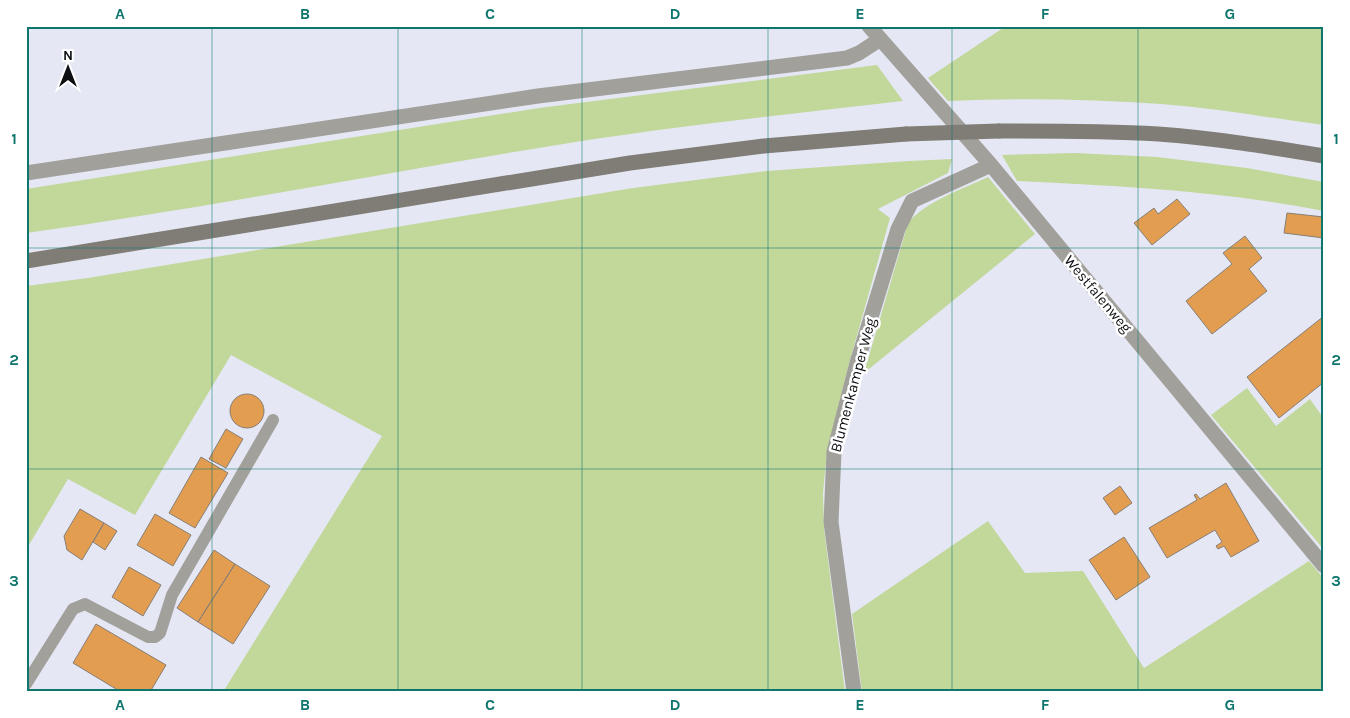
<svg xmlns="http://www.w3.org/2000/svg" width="1350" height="718" viewBox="0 0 1350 718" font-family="Karla,sans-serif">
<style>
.green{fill:#c2d79a}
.building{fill:#e29d50;stroke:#877e76}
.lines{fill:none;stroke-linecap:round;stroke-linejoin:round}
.service{stroke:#a2a09b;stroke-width:12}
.minor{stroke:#a2a09b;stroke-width:15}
.secondary{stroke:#807d76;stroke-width:15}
.secondary-bridge{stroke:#807d76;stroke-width:15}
.grid{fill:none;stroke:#0f766e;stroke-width:1;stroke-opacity:0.55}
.labels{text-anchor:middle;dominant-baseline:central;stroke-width:5;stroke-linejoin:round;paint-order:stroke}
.street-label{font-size:15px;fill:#0e0f13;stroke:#fff}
.neatline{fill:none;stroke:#0f766e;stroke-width:2}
.grid-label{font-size:16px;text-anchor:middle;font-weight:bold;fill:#0f766e}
</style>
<rect width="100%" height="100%" fill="#e5e8f4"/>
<path class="green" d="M1006 26H1324V125C1270 118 1215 108 1161 104 1090 99 1019 98 948 101L928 78Z
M877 65 903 101C784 115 664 127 545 147 372 175 200 209 26 233V189L539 108Z
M1075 153 1157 157 1247 168 1324 182V211C1223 191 1120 186 1017 181L1002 155Z
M952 159 948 173 878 209 890 218 850 360 827 451 823 493 824 529 845 692H223L382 436 231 355 135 515 68 479 26 550V286L88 278 633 188 766 171 909 161Z
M988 177 1035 234 864 373 908 223C926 201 963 189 988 177Z
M1247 388 1276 426 1310 399 1324 419V550L1211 415Z
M988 521 1025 573 1083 571 1144 668 1309 561 1324 579V692H862L852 614Z"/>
<path class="building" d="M1177 199 1190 214 1152 245 1134 223 1154 208 1158 214Z
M1287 213 1324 217V238L1284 233Z
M1245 236 1262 258 1249 269 1267 291 1212 334 1186 301 1232 264 1223 253Z
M1324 316V382L1279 418 1247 377Z
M230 411a17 17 0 1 1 34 0a17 17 0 1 1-34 0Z
M226 429 243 439 226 468 209 459Z
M201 457 228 473 195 528 169 513Z
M1226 483 1259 541 1231 557 1224 546 1218 549 1216 546 1222 542 1215 530 1167 558 1149 528 1197 500 1194 495 1196 494 1200 499Z
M1120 486 1132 503 1115 515 1103 498Z
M80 509 104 523 82 560 67 550 64 536Z
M155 514 191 535 173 566 137 545Z
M104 523 117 531 105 550 93 542Z
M1124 537 1150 577 1116 600 1089 560Z
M214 550 235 564 198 622 177 608Z
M235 564 270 586 233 644 198 622Z
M129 567 161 585 143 616 112 597Z
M96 624 166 665 150 692H121L73 663Z"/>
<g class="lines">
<path class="service" d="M26 684 73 609 85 604 148 637H155L160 633 172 595 273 420"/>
<path class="minor" d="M869 26 991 165 1324 566
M26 173 538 96 847 58 859 53 879 40
M854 692 831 522 834 452 857 363 898 229 912 201 991 165"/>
<path class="secondary" d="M999 131C1052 131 1105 131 1158 134 1214 138 1269 147 1324 156
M26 261 630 163 764 146 906 134"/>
<path class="secondary-bridge" d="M906 134 999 131"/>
</g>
<path class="grid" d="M212 26V692M398 26V692M582 26V692M768 26V692M952 26V692M1138 26V692M26 248H1324M26 469H1324"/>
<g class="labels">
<g class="street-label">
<text transform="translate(1098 294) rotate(50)">Westfalenweg</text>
<text transform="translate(853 385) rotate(-75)">Blumenkamper Weg</text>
</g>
</g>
<rect width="1350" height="718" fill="none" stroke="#ffffff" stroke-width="55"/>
<g transform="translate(68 68)" stroke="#ffffff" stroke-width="4" paint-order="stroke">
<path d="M0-4L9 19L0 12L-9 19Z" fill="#0e0f13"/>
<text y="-8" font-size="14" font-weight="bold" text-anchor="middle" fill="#0e0f13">N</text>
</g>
<rect x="28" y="28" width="1294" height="662" class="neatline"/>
<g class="grid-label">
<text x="120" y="19">A</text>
<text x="305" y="19">B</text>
<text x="490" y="19">C</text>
<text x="675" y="19">D</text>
<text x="860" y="19">E</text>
<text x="1045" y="19">F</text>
<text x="1230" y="19">G</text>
<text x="14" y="144">1</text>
<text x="1336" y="144">1</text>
<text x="14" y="365">2</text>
<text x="1336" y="365">2</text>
<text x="14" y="586">3</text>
<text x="1336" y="586">3</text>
<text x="120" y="710">A</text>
<text x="305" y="710">B</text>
<text x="490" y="710">C</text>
<text x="675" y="710">D</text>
<text x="860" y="710">E</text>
<text x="1045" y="710">F</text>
<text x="1230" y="710">G</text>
</g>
</svg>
